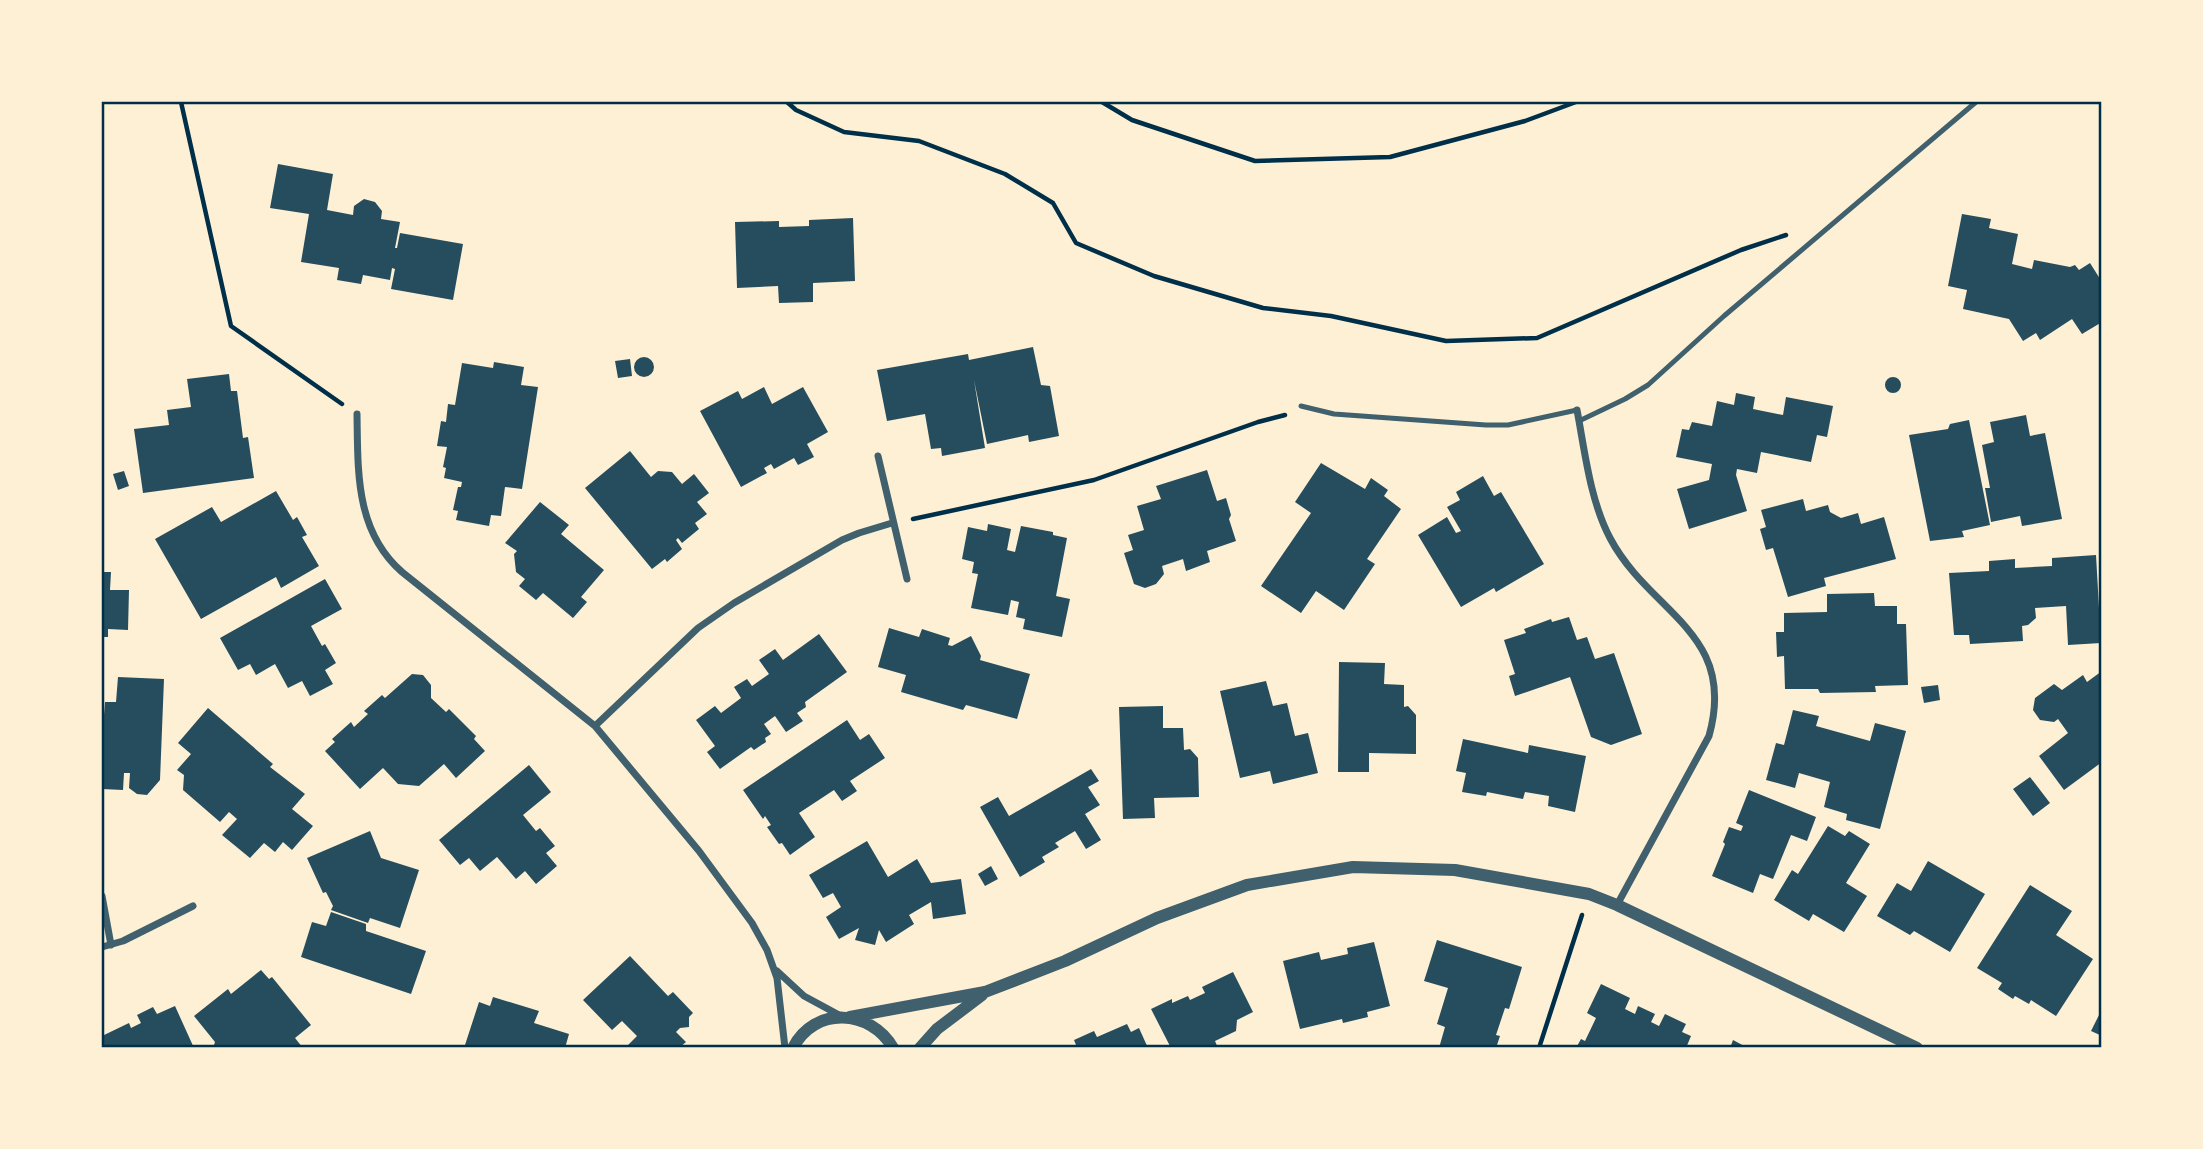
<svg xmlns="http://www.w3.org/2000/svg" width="2203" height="1149" viewBox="0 0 2203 1149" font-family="Overpass,sans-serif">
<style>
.building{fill:#264d5e}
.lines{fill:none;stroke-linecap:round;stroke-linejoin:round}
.path{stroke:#003049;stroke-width:4.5}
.service{stroke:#3f606c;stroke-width:5}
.minor{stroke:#3f606c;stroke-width:7}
.tertiary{stroke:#3f606c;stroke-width:12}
.neatline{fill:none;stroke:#003049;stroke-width:2.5}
</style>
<rect width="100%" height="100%" fill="#fdf0d5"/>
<path class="building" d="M278 164 333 174 327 210 353 215 354 206 364 199 375 202 382 211 381 219 400 222 395 248H397L400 233 463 244 453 300 391 289 395 269 392 268 390 280 363 275 361 284 337 280 339 268 301 262 309 214 270 208Z
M1962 214 1991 219 1989 228 2018 234 2012 264 2032 269 2034 260 2070 267 2075 265 2079 270 2090 263 2102 282V322L2082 334 2072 319 2040 340 2036 333 2023 341 2009 319 1963 309 1967 290 1948 286Z
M853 218 855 281 813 283V302L779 303 778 286 737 288 735 222 779 221V227L809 226V220Z
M1033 347 1041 385 1050 386 1059 436 1029 442 1028 435 987 444 974 380 985 448 942 456 941 448 931 449 925 414 887 421 877 370 968 354 969 360Z
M634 367a10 10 0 1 1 20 0a10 10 0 1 1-20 0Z
M630 359 632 376 618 378 615 361Z
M494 362 524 367 521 385 538 387 522 489 505 487 501 516 491 515 489 526 456 520 458 511 453 510 458 487H461L462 482 444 478 446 468 443 467 447 447 437 446 441 421 446 422 448 404 455 405 462 363 493 368Z
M229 374 231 391H237L243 438 248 437 254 478 143 493 134 429 169 425 167 410 191 407 187 379Z
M1885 385a8 8 0 1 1 16 0a8 8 0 1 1-16 0Z
M764 387 772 404 803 387 828 432 807 444 814 457 798 465 794 458 774 469 771 464 764 468 767 473 741 487 700 411 738 391 742 399Z
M1736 393 1755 397 1753 409 1783 415 1786 397 1833 406 1827 437 1817 435 1811 462 1761 452 1757 473 1737 469 1736 475 1747 511 1689 529 1677 489 1709 480 1712 464 1676 457 1682 429 1689 430 1692 422 1712 426 1717 401 1734 405Z
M2026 415 2030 436 2045 433 2062 519 2022 526 2020 516 1991 522 1985 488H1990L1982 445 1994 442 1990 422Z
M1969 420 1990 525 1962 531 1964 537 1930 541 1909 435 1948 429 1950 424Z
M630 451 651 477 658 471 672 472 682 484 694 474 709 493 697 502 707 514 695 523 699 529 682 543 678 538 676 540 682 549 667 562 665 559 652 569 585 488Z
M1321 463 1365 489 1371 478 1388 490 1384 496 1401 509 1367 559 1375 564 1344 610 1316 591 1301 613 1261 586 1311 513 1295 502Z
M1207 470 1217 501 1226 498 1231 515 1229 519 1236 541 1207 551 1210 562 1186 571 1183 559 1162 566 1164 574 1156 584 1145 588 1134 584 1124 553 1133 550 1128 535 1144 530 1137 506 1161 499 1156 486Z
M124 471 129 486 118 490 113 474Z
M1483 476 1494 496 1501 492 1544 564 1496 592 1494 588 1461 607 1418 535 1447 517 1456 533 1461 531 1447 507 1460 500 1456 492Z
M276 491 293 520 297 517 307 535 302 537 319 566 281 588 276 577 201 619 155 539 212 507 221 522Z
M1803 499 1806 511 1828 505 1830 512 1841 518 1858 513 1861 524 1884 517 1896 559 1824 578 1826 586 1788 597 1773 548 1766 550 1760 529 1766 527 1761 510Z
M540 502 569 525 561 534 604 570 581 597 587 602 573 618 543 593 536 600 519 586 525 579 516 572 514 554 517 551 505 543Z
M988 524 1011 529 1007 550 1015 552 1021 526 1053 532V535L1067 538 1056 596 1070 599 1062 637 1023 629 1025 619 1016 617 1019 602 1011 600 1008 615 971 608 978 574 972 573 974 562 962 559 968 527 987 531Z
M2096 555 2101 643 2068 645 2066 606 2035 608 2036 618 2028 625 2022 626 2023 641 1970 644 1969 635H1954L1949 573 1989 571V561L2015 559V568L2052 566V558Z
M102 572H111L110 590H129L128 630 108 629V637H102Z
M325 579 342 609 311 626 322 646 325 644 336 663 325 670 333 684 310 696 302 681 288 688 275 664 256 675 250 664 238 670 220 638Z
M1874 593 1875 606H1897V624H1906L1908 685 1875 686 1876 692 1820 693 1818 689H1785L1784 656 1777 657 1776 632H1784V613L1827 612V594Z
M1569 617 1577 640 1587 637 1595 659 1614 653 1642 734 1611 745 1591 737 1570 677 1515 696 1509 676 1515 674 1504 640 1526 633 1524 629 1551 619 1552 622Z
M889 628 919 637 922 629 950 638 948 645 952 646 971 636 981 656 980 660 1030 674 1017 719 966 705 963 710 901 692 906 675 878 667Z
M819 634 847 672 805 702 806 707 797 713 803 721 786 732 775 716 764 724 771 734 765 738 766 742 754 750 751 747 720 769 707 752 715 746 696 720 715 706 721 713 741 698 734 687 747 679 752 686 769 674 759 660 775 649 783 660Z
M1339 662 1385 663 1384 684 1404 685V707L1408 706 1416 715V754L1369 753V772H1338Z
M2102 671V762L2064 790 2039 756 2068 733 2058 719 2054 722 2040 720 2033 710 2035 698 2054 684 2062 690 2083 675 2087 682Z
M412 674 423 675 431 685V698L446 712 449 709 476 736 474 739 485 751 456 778 444 764 419 786 398 784 383 768 360 789 325 751 335 742 332 739 351 722 354 727 368 714 364 711 382 695 385 698Z
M118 677 164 679 160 780 147 795 137 794 129 788 130 773H124L123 790 102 789V715H104L105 702H116Z
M1266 681 1273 706 1287 703 1295 736 1308 733 1318 773 1273 784 1270 771 1240 778 1220 691Z
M1938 685 1940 700 1924 703 1921 687Z
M1163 706V728H1183L1184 750 1190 749 1198 758 1199 797 1154 798 1155 818 1123 819 1119 707Z
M208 708 273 764 270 767 305 794 292 809 313 826 292 850 283 842 275 852 264 843 250 858 222 835 237 819 229 812 220 822 183 790 184 775 177 770 191 754 178 743Z
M1793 710 1819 716 1816 726 1870 741 1875 723 1906 731 1880 829 1846 820 1847 814 1824 807 1830 782 1799 773 1795 788 1766 780 1776 743 1784 745Z
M847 720 860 740 869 734 885 758 850 781 857 791 842 801 834 790 799 813 815 837 790 855 782 843 779 844 767 827 771 825 765 816 763 819 743 790Z
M1463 739 1528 753 1529 745 1586 756 1575 812 1548 806 1549 796 1525 792 1523 799 1487 792 1486 796 1462 792 1466 773 1456 771Z
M529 765 551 792 523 815 536 831 540 828 555 846 546 853 557 866 536 884 525 871 516 879 497 857 480 871 469 858 460 865 439 840Z
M1091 769 1099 781 1088 787 1100 805 1085 814 1101 840 1086 849 1075 831 1055 843 1059 847 1042 857 1045 862 1020 877 980 807 998 797 1009 816Z
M2030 777 2050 803 2033 816 2013 789Z
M1749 790 1816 817 1807 841 1791 835 1773 879 1760 874 1753 893 1712 876 1725 844 1723 842 1729 827 1741 831 1743 826 1736 823Z
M1828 826 1845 836 1849 831 1870 844 1846 883 1867 896 1844 932 1813 914 1809 921 1774 900 1792 870 1798 874Z
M370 831 381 858 419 870 400 928 370 918 368 923 331 910 333 906 326 892 323 893 307 858Z
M867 841 888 877 917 859 931 883 961 879 966 914 933 919 931 902 909 915 914 924 886 942 879 930 875 945 855 940 859 928 839 939 826 917 841 907 833 893 823 898 809 875Z
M1928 861 1985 894 1950 952 1914 931 1910 935 1877 916 1897 883 1911 891Z
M991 866 998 879 985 886 978 874Z
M2030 885 2072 911 2056 935 2093 959 2056 1016 2031 1000 2029 1004 2015 996 2013 999 1998 989 2002 983 1977 968Z
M331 912 366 924V931L426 951 411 994 301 957 312 922 326 926Z
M1437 940 1522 967 1509 1009 1505 1008 1496 1035 1500 1036 1496 1048H1439L1445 1027 1437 1024 1448 988 1424 981Z
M1374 942 1390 1006 1367 1012 1368 1017 1343 1023 1342 1019 1300 1029 1283 961 1319 952 1321 960 1348 954 1347 948Z
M630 956 668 996 673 992 693 1013 689 1017V1027L680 1028 676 1032 686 1042 679 1048H625L637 1036 622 1021 612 1030 583 1000Z
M261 970 269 979 272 977 311 1025 295 1038 303 1048H213L215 1042 194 1016 228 989 231 994Z
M1233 972 1253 1012 1237 1020 1236 1031 1215 1041 1218 1048H1171L1151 1009 1172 999V1003L1188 996 1190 1000 1205 993 1202 987Z
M1601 984 1630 998 1625 1009 1635 1014 1638 1006 1655 1014 1651 1022 1659 1026 1665 1014 1686 1024 1682 1032 1691 1036 1686 1048H1576L1581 1039 1585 1041 1596 1018 1587 1013Z
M493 997 539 1011 534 1023 569 1034 565 1048H473L465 1045 479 1002 490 1006Z
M175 1006 194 1048H103L102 1036 129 1023 131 1028 141 1023 137 1015 153 1007 157 1014Z
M2102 1009V1036L2091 1031Z
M1127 1024 1131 1032 1139 1028 1148 1048H1071L1076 1045 1074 1040 1094 1031 1097 1037Z
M1733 1040 1748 1048H1730Z"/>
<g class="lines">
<path class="path" d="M181 102 231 326 342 404
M787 102 796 110 844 132 919 141 1005 174 1053 203 1076 243 1154 276 1263 308 1331 316 1446 341 1537 338 1741 250 1786 235
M1102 102 1132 120 1255 161 1390 157 1525 121 1576 102
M913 519 1094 480 1258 422 1285 415
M1539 1048 1582 915"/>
<path class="service" d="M1301 406 1334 414 1486 425H1508L1577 410
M1579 421 1625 399 1648 385 1724 316 1976 102"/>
<path class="minor" d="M1577 410C1585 452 1590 500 1610 538 1650 614 1738 632 1709 736L1617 905
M357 414C358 471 355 531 402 572L595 726 699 851 752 923 767 950 777 978 785 1048
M878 456 907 579
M595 726 698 628 734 603 842 540 859 533 892 523
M102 896 111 945
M102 947 123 941 193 906
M777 971 804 996 841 1016"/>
<path class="tertiary" d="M850 1017 985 992 1065 961 1157 918 1247 885 1353 867 1455 870 1589 894 1617 905 1917 1048
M793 1048C814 1006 871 1009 893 1048
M920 1048 937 1029 982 995"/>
</g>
<rect width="2203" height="1149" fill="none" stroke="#fdf0d5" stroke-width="206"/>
<rect x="103" y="103" width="1997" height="943" class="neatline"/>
</svg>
